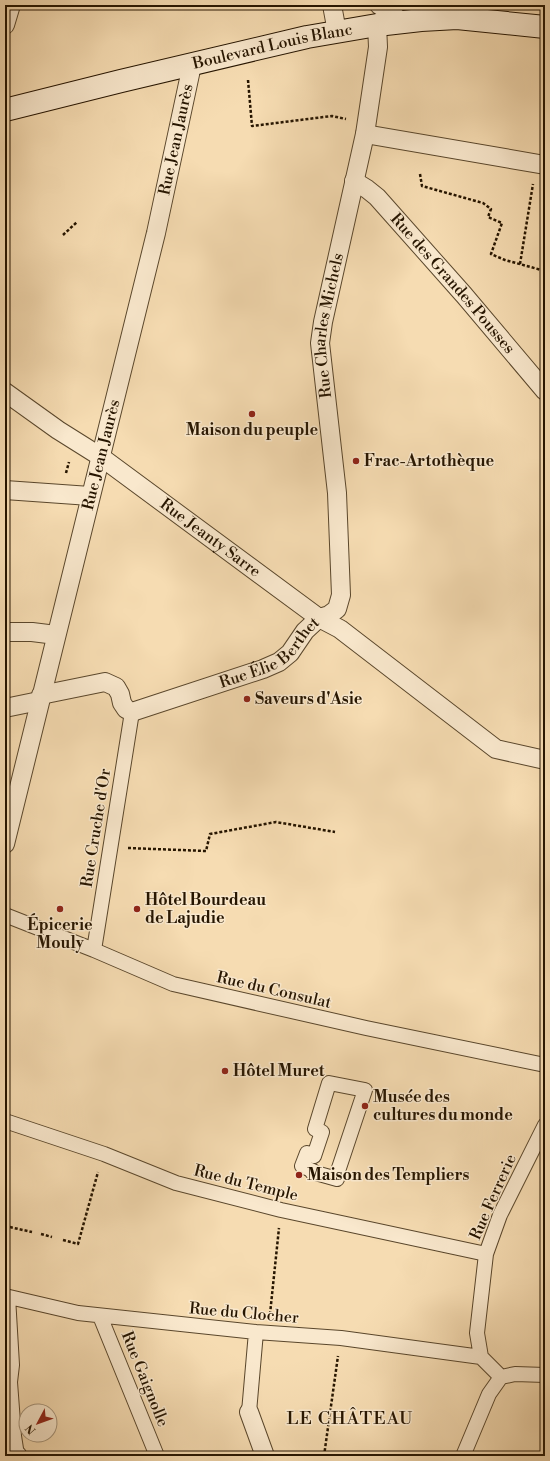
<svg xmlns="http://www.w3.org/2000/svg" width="550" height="1461" viewBox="0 0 550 1461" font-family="'Libre Bodoni',serif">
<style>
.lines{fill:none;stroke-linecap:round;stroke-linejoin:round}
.pedestrian-casing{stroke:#5a472c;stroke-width:16}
.minor-casing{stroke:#5a472c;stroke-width:20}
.secondary-casing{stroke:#261500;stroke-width:24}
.path{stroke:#261500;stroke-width:2.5;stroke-dasharray:3 2;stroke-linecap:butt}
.pedestrian{stroke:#f9e8cd;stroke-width:14}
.minor{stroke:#f9e8cd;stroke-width:18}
.secondary{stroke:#f9e8cd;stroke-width:22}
.poi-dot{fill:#8f2418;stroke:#f9e8cd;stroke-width:1.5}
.labels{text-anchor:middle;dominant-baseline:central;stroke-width:3;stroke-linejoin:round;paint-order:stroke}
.street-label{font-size:16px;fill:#261500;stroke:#f9e8cd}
.poi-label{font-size:16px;font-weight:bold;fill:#261500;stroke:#f9e8cd;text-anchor:start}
.quarter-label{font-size:18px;letter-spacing:1px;fill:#261500;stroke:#f9e8cd}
</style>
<rect width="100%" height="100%" fill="#f6dcb2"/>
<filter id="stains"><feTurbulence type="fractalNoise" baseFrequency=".005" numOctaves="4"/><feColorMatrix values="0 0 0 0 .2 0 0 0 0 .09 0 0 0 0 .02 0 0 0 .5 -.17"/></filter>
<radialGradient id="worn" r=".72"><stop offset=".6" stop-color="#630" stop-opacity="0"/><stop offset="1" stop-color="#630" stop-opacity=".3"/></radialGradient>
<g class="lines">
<defs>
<path id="pedestrian" d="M5 915 94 950 173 984 366 1028 545 1065
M94 950 132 712
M329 1083 365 1090 336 1177 337 1179 312 1172 313 1171 302 1166 307 1153 314 1156 322 1132 315 1129Z
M5 1121 104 1154 176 1183 281 1210 486 1254
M5 1296 78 1313 256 1332 341 1338 481 1357
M8 1297 12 1365 10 1382 14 1436 17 1455
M100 1316 157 1456
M481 1357 477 1333 486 1254 500 1215 545 1125
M481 1357 501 1377
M249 1412 256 1332
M463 1456 489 1394 501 1377 515 1374 545 1375"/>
<g id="minor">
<path d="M332 5 337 32"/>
<path d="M379 5 403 22"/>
<path d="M5 25 11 5"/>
<path d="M365 134 545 165"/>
<path id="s1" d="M354 181 367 189 377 197 464 295 545 391"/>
<path id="s2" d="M5 392 58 430 101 457 319 618 340 629 496 749 545 760"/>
<path d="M5 490 90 496"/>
<path d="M5 632H32L56 635"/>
<path id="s3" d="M41 695 105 682 116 687 120 694 122 703 126 709 132 712 263 669 279 662 290 653 305 631 319 618 329 615 337 609 341 595 337 493 320 343 323 322 365 134 378 47 377 25"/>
<path d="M5 708 39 701"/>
<path id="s4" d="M5 844 156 233 192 65"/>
<path d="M249 1412 265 1456"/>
<path d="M17 1455 18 1456"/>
</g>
<g id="secondary">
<path id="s5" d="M5 110 121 81 307 37 377 25 421 20 457 18 545 27"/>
</g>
</defs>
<use href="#pedestrian" class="pedestrian-casing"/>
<use href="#minor" class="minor-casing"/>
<use href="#secondary" class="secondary-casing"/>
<path class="path" d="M248 80 252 126 332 116 346 119
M420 174 422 186 483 203 491 209 488 217 502 223 491 254 505 260 545 271
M63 235 77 222
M520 264 533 184
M66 473 69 462
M128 848 206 851 210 834 276 822 335 832
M5 1226 32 1232
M41 1234 52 1237
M63 1240 78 1244 98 1172
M270 1314 279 1228
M324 1456 338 1356"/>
<use href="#pedestrian" class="pedestrian"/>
<use href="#minor" class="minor"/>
<use href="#secondary" class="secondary"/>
</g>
<g class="poi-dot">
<circle cx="252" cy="414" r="4"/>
<circle cx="356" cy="461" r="4"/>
<circle cx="247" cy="699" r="4"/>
<circle cx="60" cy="909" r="4"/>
<circle cx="137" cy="909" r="4"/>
<circle cx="225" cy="1071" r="4"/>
<circle cx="365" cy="1106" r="4"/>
<circle cx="299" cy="1175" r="4"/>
</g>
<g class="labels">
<g class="street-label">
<text stroke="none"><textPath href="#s5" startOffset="275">Boulevard Louis Blanc</textPath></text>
<text stroke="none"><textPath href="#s4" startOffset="725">Rue Jean Jaurès</textPath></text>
<text stroke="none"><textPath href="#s1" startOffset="143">Rue des Grandes Pousses</textPath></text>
<text stroke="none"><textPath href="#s3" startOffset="630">Rue Charles Michels</textPath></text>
<text stroke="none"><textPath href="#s4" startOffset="401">Rue Jean Jaurès</textPath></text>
<text stroke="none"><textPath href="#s2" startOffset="252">Rue Jeanty Sarre</textPath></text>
<text stroke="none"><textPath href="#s3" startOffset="261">Rue Élie Berthet</textPath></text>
<text transform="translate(96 828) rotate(-81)">Rue Cruche d'Or</text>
<text transform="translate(274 990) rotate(13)">Rue du Consulat</text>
<text transform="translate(246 1183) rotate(14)">Rue du Temple</text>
<text transform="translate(493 1197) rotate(-66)">Rue Ferrerie</text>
<text transform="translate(244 1313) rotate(5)">Rue du Clocher</text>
<text transform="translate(145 1379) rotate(68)">Rue Gaignolle</text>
</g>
<g class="poi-label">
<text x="252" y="430" text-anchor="middle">Maison du peuple</text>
<text x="364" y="461">Frac-Artothèque</text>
<text x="255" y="699">Saveurs d'Asie</text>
<text x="145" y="900">Hôtel Bourdeau<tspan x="145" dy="18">de Lajudie</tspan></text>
<text x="60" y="925" text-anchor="middle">Épicerie<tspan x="60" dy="18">Mouly</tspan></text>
<text x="233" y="1071">Hôtel Muret</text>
<text x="373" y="1097">Musée des<tspan x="373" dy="18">cultures du monde</tspan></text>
<text x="307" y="1175">Maison des Templiers</text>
</g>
<g class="quarter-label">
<text x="350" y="1418">LE CHÂTEAU</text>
</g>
</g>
<rect width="550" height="1461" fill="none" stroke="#f6dcb2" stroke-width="20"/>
<rect x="6" y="6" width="538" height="1449" fill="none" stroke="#261500" stroke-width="2"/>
<rect x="10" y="10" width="530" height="1441" fill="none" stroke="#261500"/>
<g transform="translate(38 1423) rotate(229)"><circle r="19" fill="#f9e8cd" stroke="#a5947b"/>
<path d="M0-3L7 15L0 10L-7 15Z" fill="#8f2418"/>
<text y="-6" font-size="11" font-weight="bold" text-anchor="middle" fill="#261500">N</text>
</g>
<rect width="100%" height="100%" filter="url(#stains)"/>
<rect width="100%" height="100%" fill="url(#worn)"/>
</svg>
